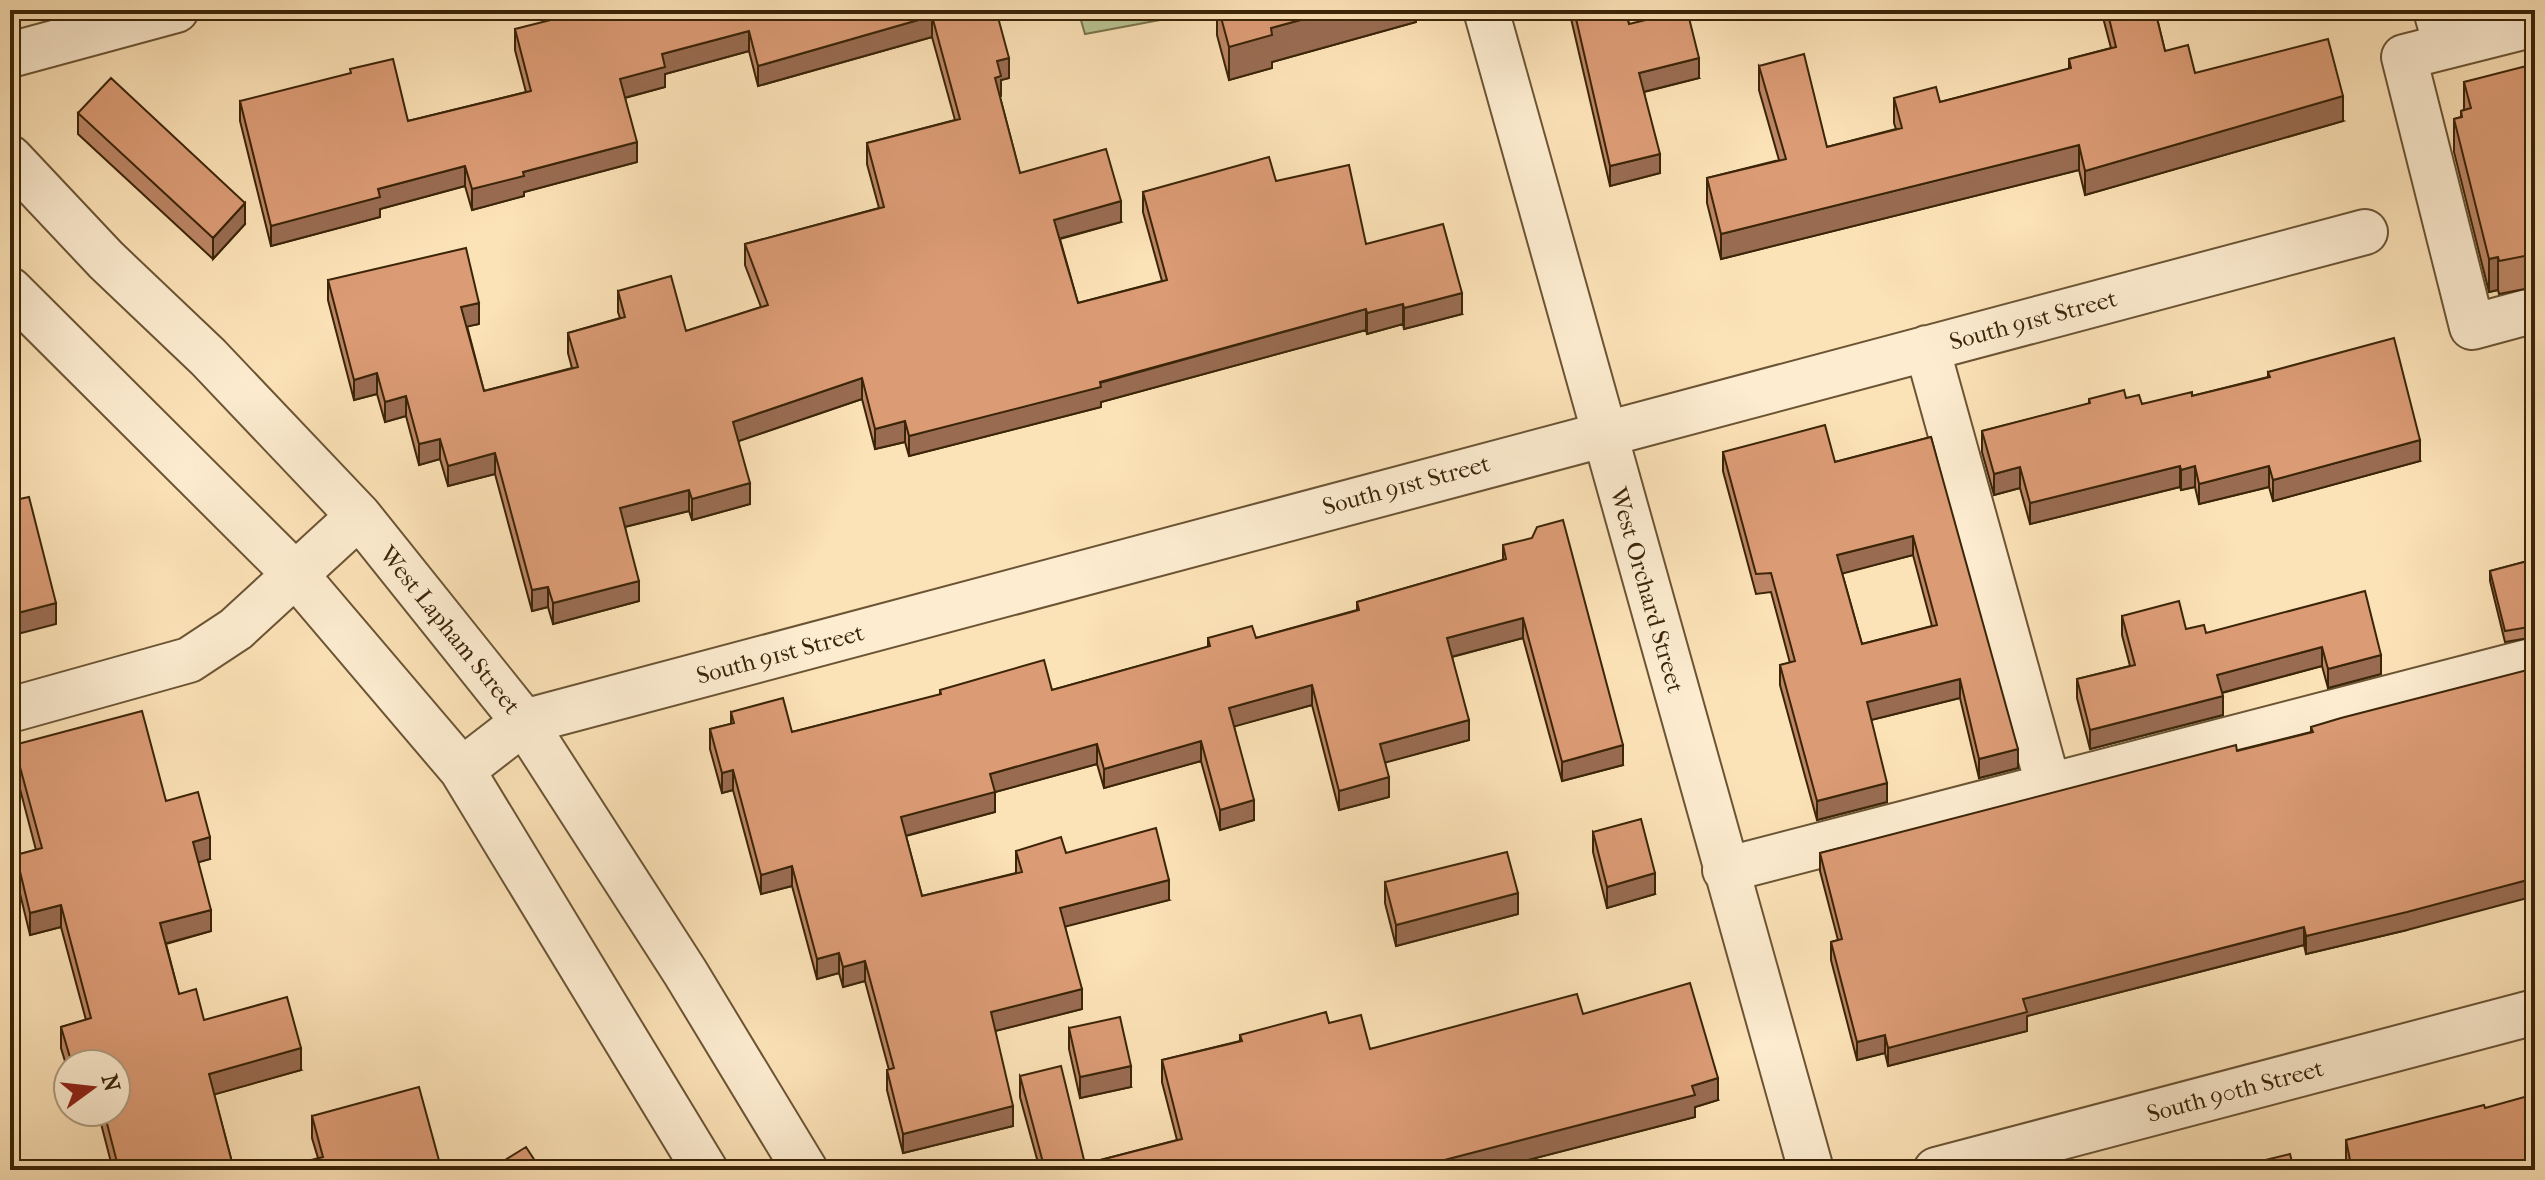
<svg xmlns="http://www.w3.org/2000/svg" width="2545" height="1180" viewBox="0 0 2545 1180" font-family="'IM FELL French Canon',serif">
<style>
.green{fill:#b9c493;stroke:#7a744e;stroke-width:2}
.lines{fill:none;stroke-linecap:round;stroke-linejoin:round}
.minor-casing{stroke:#6b5434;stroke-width:48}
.minor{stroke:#fdecd0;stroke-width:44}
.wall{fill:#bc8565;stroke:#3b2508;stroke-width:2;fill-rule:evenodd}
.shaded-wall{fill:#996c52;stroke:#3b2508;stroke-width:2}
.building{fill:#db9b75;stroke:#3b2508;stroke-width:2;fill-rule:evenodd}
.labels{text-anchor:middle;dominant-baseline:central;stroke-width:8;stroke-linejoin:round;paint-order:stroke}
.street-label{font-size:24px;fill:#3b2508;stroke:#fdecd0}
</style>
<rect width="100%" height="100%" fill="#fce2b7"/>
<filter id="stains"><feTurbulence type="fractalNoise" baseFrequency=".0025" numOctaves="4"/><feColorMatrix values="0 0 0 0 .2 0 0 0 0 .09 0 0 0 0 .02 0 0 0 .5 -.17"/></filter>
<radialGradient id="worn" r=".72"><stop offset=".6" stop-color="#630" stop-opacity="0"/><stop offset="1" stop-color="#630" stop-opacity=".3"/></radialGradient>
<path class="green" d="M1078 10H1169L1171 18 1085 34Z"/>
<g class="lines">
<defs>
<path id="minor" d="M1486 10 1811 1170
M2436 10 2446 46
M2535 24 2404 57 2472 327 2535 310
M10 55 176 10
M10 158 106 260 208 357 359 516 524 722 685 972 805 1170
M10 290 296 575 462 770 705 1170
M1927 348 2048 784
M10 710 189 660 236 629 359 516
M462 770 524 722 2365 232
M1725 870 2535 660
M1936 1170 2535 1012"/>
</defs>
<use href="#minor" class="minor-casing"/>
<use href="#minor" class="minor"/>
</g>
<path class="wall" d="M996 10 1009 78 1001 80 1000 97 1020 173 1121 222 1060 239 1078 303 1162 281 1143 212V192L1276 181 1462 314 1404 329 1403 324 1367 334 1366 330 1101 402V407L909 456 905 442 875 449 862 399 738 441 750 504 692 520 689 511 625 527 639 601 553 624 548 607 532 611 495 474 448 486 440 459 419 465 406 416 385 422 377 394 354 400 328 300V280L479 324 467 326 484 391 572 368 568 353V333L620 318 618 312V291L686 331 761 307 745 265V244L879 208 867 164V143L955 120 932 37 758 86 749 51 665 74V87L625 98 637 162 524 192V196L472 210 465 186 380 209V217L271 246 240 121V101L408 121 526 92 515 50V29Z
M1217 10H1416V22L1272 62V68L1229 80 1217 35Z
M1569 10H1625L1629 24 1699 78 1644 92 1660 173 1610 186Z
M2101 10H2155L2165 51 2195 73 2343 121 2085 195 2079 170 1721 259 1707 203V178L1779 160 1759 90V66L1827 147 1896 129 1894 123V98L1940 102 2069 69V59L2111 48Z
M2535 67V287L2499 294 2498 290 2489 292 2454 152V119L2461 117V111L2464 110V82Z
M78 113 245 224 213 259 78 134Z
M2268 372 2420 461 2273 501 2269 487 2199 504 2195 487 2181 490 2180 487 2030 524 2020 488 1994 495 1982 452V431L2089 404V399L2142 404 2192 396 2268 377Z
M1931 437 2018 768 1979 778 1960 698 1871 720 1887 802 1817 820 1780 685V665L1790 663 1771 592 1756 594 1723 471V452L1835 462ZM1913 555 1932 626 1862 644 1842 573Z
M1503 545 1623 765 1562 781 1523 638 1452 657 1469 740 1385 762 1389 797 1339 810 1312 705 1234 726 1254 820 1220 830 1201 761 1104 788 1097 764 995 792V812L906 836 922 896 1016 873V851L1066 853 1169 900 1065 926 1082 1009 995 1031 1013 1126 903 1153 887 1090V1070H889L865 981 843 987 839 973 817 979 792 886 761 894 733 790 722 793 710 749V729L731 724V712L792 732 940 695V690H1052L1208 647V638H1256L1357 610V602L1503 560Z
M2535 559V637L2505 642 2490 581V571Z
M2122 616 2206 633 2381 655V674L2328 688 2322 666 2222 693 2223 715 2090 749 2077 698V679L2130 666 2122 635Z
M2311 727 2407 930 2306 954 2304 945 2027 1016V1031L1888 1066 1885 1053 1857 1060 1831 960V942L1838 940 1820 871V853L2311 732Z
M14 745 166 801 210 859 198 862 211 931 166 944 179 994 204 1020 301 1070 214 1094 234 1170H113L98 1112H116V1064H68V1071L61 1048V1027L86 1020 61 927 30 935 16 877V855L36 850 14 766Z
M1593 832 1655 894 1607 908 1593 852Z
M1385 882 1518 914 1396 946 1385 903Z
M1583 1014 1718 1100 1695 1107V1117L1489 1170H1040L1020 1097V1076L1085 1164 1177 1140 1162 1082V1060L1240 1041V1035L1329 1023 1370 1049Z
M1069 1028 1131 1087 1080 1098 1069 1049Z
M2485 1108 2535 1170H2348L2346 1160V1140Z
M312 1116 440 1170 318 1158 312 1138Z"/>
<path class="shaded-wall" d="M1337 10H1416V22L1272 62V68L1229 80V47L1271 28Z
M932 16V37L758 86V66Z
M749 31V51L665 74V87L620 99V79L662 54Z
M1009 58V78L1001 80V96L995 98V78L997 61Z
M1699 58V78L1639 93V73Z
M2343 96V121L2085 195V171Z
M637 142V162L524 192V196L472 210V189L523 172Z
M2079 145V170L1721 259V234Z
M1660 154V173L1610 186V166Z
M465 166V186L380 209V217L271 246V226L378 189Z
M1121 201V222L1054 240V220Z
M245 203V224L213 259V238Z
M2498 257V290L2489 292V259Z
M1462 293V314L1404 329V308Z
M479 303V324L461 328V307Z
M1403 304V324L1367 334V313Z
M1366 309V330L1101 402V407L909 456V436Z
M377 373V394L354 400V380Z
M862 378V399L733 443V422Z
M406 396V416L385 422V402Z
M905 421V442L875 449V429Z
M440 439V459L419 465V444Z
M2420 440V461L2273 501V480Z
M495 453V474L448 486V466Z
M2180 466V487L2030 524V503Z
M2195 466V487L2181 490V470Z
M2269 466V487L2199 504V484Z
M2020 467V488L1994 495V474Z
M750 483V504L692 520V499Z
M689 490V511L620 528V508Z
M1913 536V555L1837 575V555Z
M639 581V601L553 624V603Z
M548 587V607L532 611V590Z
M56 603V624L10 636V615Z
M1523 618V638L1447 658V638Z
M2322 647V666L2217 694V675Z
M2381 655V674L2328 688V669Z
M1960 679V698L1867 721V702Z
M1312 685V705L1229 728V708Z
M2223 696V715L2090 749V730Z
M1469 720V740L1380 764V744Z
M1201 741V761L1104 788V769Z
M1097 744V764L995 792V812L901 837V817L990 774Z
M1623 745V765L1562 781V762Z
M2018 749V768L1979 778V759Z
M733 770V790L722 793V773Z
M1389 777V797L1339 810V791Z
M1887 783V802L1817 820V801Z
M1254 800V820L1220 830V810Z
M210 837V859L193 864V842Z
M792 866V886L761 894V875Z
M1655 873V894L1607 908V887Z
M2535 878V896L2407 930 2306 954V936Z
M1169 880V900L1060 928V908Z
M1518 893V914L1396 946V925Z
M61 905V927L30 935V913Z
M211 910V931L160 945V923Z
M2304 927V945L2027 1016V1031L1888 1066V1048L2023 999Z
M839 953V973L817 979V959Z
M865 961V981L843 987V967Z
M1082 989V1009L991 1032V1012Z
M1885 1035V1053L1857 1060V1042Z
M301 1048V1070L209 1096V1074Z
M1131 1066V1087L1080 1098V1077Z
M1718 1078V1100L1695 1107V1117L1489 1170H1406Z
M1013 1106V1126L903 1153V1134Z
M440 1164V1170H418Z"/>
<path class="building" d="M590 10H996L1009 58 997 61 1001 76 995 78 1020 173 1106 149 1121 201 1054 220 1078 303 1167 280 1143 192 1269 157 1276 181 1349 165 1366 244 1443 224 1462 293 1404 308 1403 304 1367 313 1366 309 1100 382 1101 387 909 436 905 421 875 429 862 378 733 422 750 483 692 499 689 490 620 508 639 581 553 603 548 587 532 590 495 453 448 466 440 439 419 444 406 396 385 402 377 373 354 380 328 280 466 248 479 303 461 307 484 391 578 367 568 333 625 317 618 291 671 276 686 331 768 305 745 244 884 207 867 143 960 119 932 16 758 66 749 31 662 54 665 67 620 79 637 142 523 172 524 176 472 189 465 166 378 189 380 197 271 226 240 101 351 73 350 69 393 59 408 121 531 91 515 29Z
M1219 10H1337L1271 28 1272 35 1229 47Z
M1574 10H1625L1629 24 1687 10 1699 58 1639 73 1660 154 1610 166Z
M2107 10H2155L2165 51 2188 45 2195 73 2328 39 2343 96 2085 171 2079 145 1721 234 1707 178 1786 159 1759 66 1804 54 1827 147 1902 128 1894 98 1936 87 1940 102 2071 68 2069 59 2116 47Z
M2534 64 2535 254 2499 261 2498 257 2489 259 2454 119 2462 117 2461 111 2471 108 2464 82Z
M111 78 245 203 213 238 78 113Z
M2394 338 2420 440 2273 480 2269 466 2199 484 2195 466 2181 470 2180 466 2030 503 2020 467 1994 474 1982 431 2090 403 2089 399 2124 390 2126 398 2139 395 2142 404 2192 392V396L2270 377 2268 372Z
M1825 425 1835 462 1931 437 2018 749 1979 759 1960 679 1867 702 1887 783 1817 801 1780 665 1795 661 1771 573 1756 574 1723 452ZM1913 536 1937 625 1862 644 1837 555Z
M29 497 56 603 10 615V501Z
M1563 520 1623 745 1562 762 1523 618 1447 638 1469 720 1380 744 1389 777 1339 791 1312 685 1229 708 1254 800 1220 810 1201 741 1104 769 1097 744 990 774 995 792 901 817 922 896 1022 872 1016 851 1061 837 1066 853 1156 828 1169 880 1060 908 1082 989 991 1012 1013 1106 903 1134 887 1070 894 1068 865 961 843 967 839 953 817 959 792 866 761 875 733 770 722 773 710 729 734 723 731 712 783 698 792 732 941 694 940 690 1044 660 1052 690 1210 646 1208 638 1252 626 1256 638 1359 610 1357 602 1506 559 1503 545 1532 538 1537 527Z
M2535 559V626L2505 631 2490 571Z
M2365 591 2381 655 2328 669 2322 647 2217 675 2223 696 2090 730 2077 679 2135 665 2122 616 2179 601 2186 629 2204 625 2206 633Z
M2535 668V878L2407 912 2306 936 2304 927 2023 999 2027 1012 1888 1048 1885 1035 1857 1042 1831 942 1842 939 1820 853 2236 745 2237 751 2313 732 2311 727 2341 718Z
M142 711 166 801 198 792 210 837 193 842 211 910 160 923 179 994 196 989 204 1020 287 997 301 1048 209 1074 234 1170H119L104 1112H116V1064H72L61 1027 91 1018 61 905 30 913 16 855 42 848 14 745Z
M1641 819 1655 873 1607 887 1593 832Z
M1507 852 1518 893 1396 925 1385 882Z
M1690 983 1718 1078 1692 1086 1695 1095 1406 1170H1045L1020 1076 1061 1066 1085 1164 1182 1139 1162 1060 1242 1041 1240 1035 1326 1012 1329 1023 1361 1015 1370 1049 1577 994 1583 1014Z
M1120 1017 1131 1066 1080 1077 1069 1028Z
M419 1087 440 1164 418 1170H272L323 1157 312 1116Z
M2535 1094V1170H2352L2346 1140 2484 1105 2485 1108Z
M526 1147 541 1170H489Z
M2290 1154 2294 1170H2224Z"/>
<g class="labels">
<g class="street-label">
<text transform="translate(2033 320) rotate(-15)">South 91st Street</text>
<text transform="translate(1406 485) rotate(-15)">South 91st Street</text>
<text transform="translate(1647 590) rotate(74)">West Orchard Street</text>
<text transform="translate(450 630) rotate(51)">West Lapham Street</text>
<text transform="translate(780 654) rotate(-15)">South 91st Street</text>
<text transform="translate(2235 1091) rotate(-15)">South 90th Street</text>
</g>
</g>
<rect width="2545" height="1180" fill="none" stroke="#fce2b7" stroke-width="40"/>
<rect x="12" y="12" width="2521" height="1156" fill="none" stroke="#3b2508" stroke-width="4"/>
<rect x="20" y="20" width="2505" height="1140" fill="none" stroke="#3b2508" stroke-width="2"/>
<g transform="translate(92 1088) rotate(75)"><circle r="38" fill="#fdecd0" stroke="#af9c80" stroke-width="2"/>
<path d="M0-6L14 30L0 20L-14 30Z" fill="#8f2418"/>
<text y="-12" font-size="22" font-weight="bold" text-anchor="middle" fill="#3b2508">N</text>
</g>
<rect width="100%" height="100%" filter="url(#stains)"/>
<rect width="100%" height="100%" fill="url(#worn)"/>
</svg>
